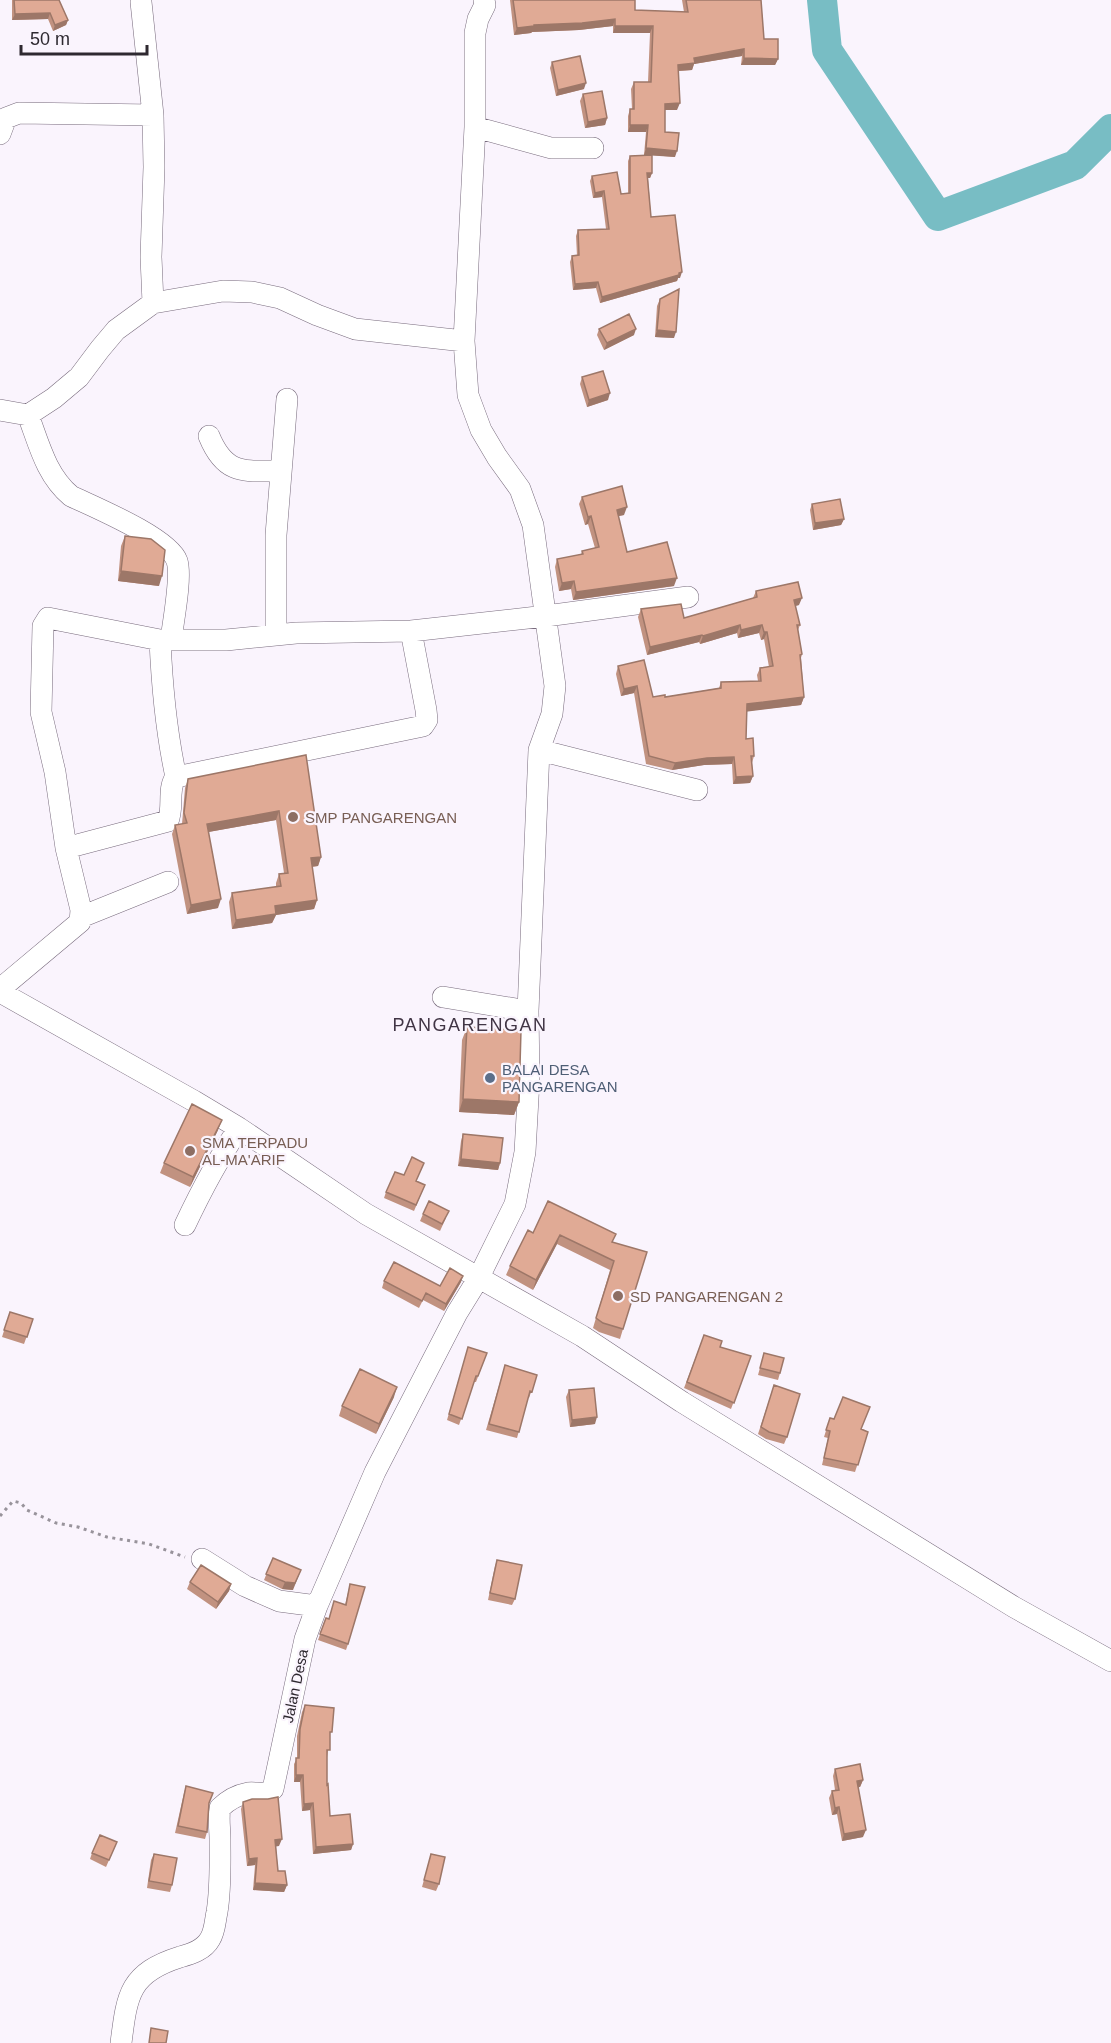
<svg xmlns="http://www.w3.org/2000/svg" width="1111" height="2043" viewBox="0 0 1111 2043" font-family="Arial,sans-serif">
<style>
.lines{fill:none;stroke-linecap:round;stroke-linejoin:round}
.river{stroke:#78bdc4;stroke-width:30}
.minor-casing{stroke:#786b7d;stroke-width:22}
.path{stroke:#98939b;stroke-width:3;stroke-dasharray:3 4.5;stroke-linecap:butt}
.minor{stroke:#fff;stroke-width:21}
.wall{fill:#c19280}
.shaded-wall{fill:#9d7768}
.building{fill:#e0aa95;stroke:#9d7768;stroke-width:1.5}
.education-dot{fill:#8d6e63;stroke:#faf4fd;stroke-width:2}
.service-dot{fill:#5c6f8a;stroke:#faf4fd;stroke-width:2}
.labels{text-anchor:middle;dominant-baseline:central;stroke-width:4.5;stroke-linejoin:round;paint-order:stroke}
.education-label{font-size:15px;fill:#785e54;stroke:#faf4fd;text-anchor:start}
.service-label{font-size:15px;fill:#4e5e75;stroke:#faf4fd;text-anchor:start}
.street-label{font-size:15px;fill:#2e2930;stroke:#faf4fd}
.quarter-label{font-size:18px;letter-spacing:1.5px;fill:#413545;stroke:#faf4fd}
</style>
<rect width="100%" height="100%" fill="#faf4fd"/>
<g class="lines">
<path class="river" d="M822 0 827 50 938 216 1075 165 1111 129"/>
<defs>
<path id="minor" d="M141 2 153 115 154 167 151 257 153 303
M475 127 551 148H593
M0 134 6 118 19 113 153 115
M0 410 28 415 54 398 79 377 100 349 116 330 153 303 223 291 252 292 280 298 317 315 355 329 464 341
M28 415C39 444 46 475 71 496 94 507 169 538 177 561 182 577 173 622 171 640
M209 436C225 475 243 471 281 471
M276 635V535L287 399
M160 640C162 687 166 731 176 777L423 726 427 720 426 710 411 631
M539 750 697 790
M66 848 168 821C174 808 167 788 176 777
M81 917 168 882
M0 989 80 922 81 910 66 848 55 772 41 712 43 626 48 618 160 640H226L296 633 411 631 546 616 688 597
M0 992 194 1101 239 1128 366 1214 582 1336 682 1402 1014 1607 1111 1661
M443 997 528 1011
M185 1225C201 1191 218 1159 239 1128
M202 1559 245 1586 279 1601 317 1606
M121 2043C127 1995 129 1973 180 1957 191 1954 204 1950 210 1939 215 1931 215 1921 217 1912 221 1888 220 1864 220 1839 220 1829 218 1818 220 1808 228 1800 237 1795 248 1793 258 1792 265 1796 273 1789L305 1639 317 1606 375 1472 457 1313 478 1279 515 1204 525 1152 529 1080 528 1011 539 750 552 714 555 686 533 525 520 489 497 457 481 430 468 395 464 341 475 127V33L478 19 485 5 484 0"/>
</defs>
<use href="#minor" class="minor-casing"/>
<path class="path" d="M0 1516 13 1501 21 1503 27 1510 56 1523 78 1527 107 1537 149 1544 185 1557"/>
<use href="#minor" class="minor"/>
</g>
<path class="wall" d="M12 0H59L68 20 66 25 53 31 48 19 12 20Z
M510 0H635V10L684 12 682 0H761L764 39 778 59 775 65H741L742 56 694 64 692 70 679 71 677 110H665V132L675 157 652 155V173L650 178H648L651 217 680 278H678L677 281 600 303 596 288 573 290 570 262 572 256H577L576 236 578 230 606 229 602 197 593 198 590 181 592 176 621 194 628 193V161L630 156 648 155H644L646 132H628V116L630 109H632L631 89 634 82H648L650 33H613V26L579 30 532 32 531 33 514 35Z
M552 62 584 89 556 96 550 68Z
M583 94 607 118 605 125 585 128 580 101Z
M660 299 674 338 655 337 657 306Z
M599 329 634 335 604 350 597 335Z
M582 377 608 400 587 407 580 384Z
M582 497 624 515 618 516 627 552 674 586 573 600 571 589 559 591 555 567 557 559 581 555 582 551 595 548 588 524 585 525 579 504Z
M812 504 844 519 841 525 813 530 810 510Z
M125 536 159 586 118 581 121 546Z
M756 591 799 605 795 606 800 625 798 630 802 654 801 658 804 697 801 705 747 711 746 739 754 756 752 763 753 776 750 783 733 784 732 764 704 765 672 770 646 764 634 693 621 696 616 674 618 666 653 697H665L719 688 721 682 758 681 757 675 760 668 769 667 764 639 761 640 759 633 738 638 737 633 700 644 699 642 647 655 638 617 641 609 684 618 753 598Z
M306 755 321 857 318 866 312 867 317 900 314 909 276 915 272 923 232 929 229 902 232 893 276 887V883L279 874 284 873 276 820 208 832 218 908 187 914 172 834 175 825 182 824 185 788 188 779Z
M467 1027 519 1102 514 1115 459 1112 462 1040Z
M218 1130 190 1187 160 1173 164 1163Z
M463 1134 500 1163 498 1170 458 1166 461 1141Z
M424 1163 416 1181 425 1185 414 1211 384 1198 386 1192 404 1175Z
M548 1201 613 1242 623 1329 620 1339 599 1332 593 1328 610 1270 557 1244 533 1290 506 1275 510 1266 533 1233Z
M423 1214 446 1218 440 1231 420 1221Z
M384 1281 440 1286 461 1282 444 1311 423 1300 419 1308 382 1288Z
M10 1312 33 1319 24 1344 2 1337Z
M704 1335 720 1347 751 1356 731 1409 684 1388Z
M468 1347 487 1353 476 1382H474L459 1425 447 1420Z
M764 1353 780 1373 778 1380 758 1375Z
M505 1365 537 1375 529 1398H528L517 1438 486 1430Z
M774 1385 787 1437 784 1444 766 1439 758 1434Z
M569 1390 595 1424 570 1427 566 1397Z
M394 1397 376 1434 339 1416 342 1406Z
M830 1418 868 1432 855 1472 822 1465 828 1438 824 1437Z
M273 1558 293 1590 282 1589 264 1580Z
M497 1560 515 1599 512 1605 488 1600 495 1566Z
M190 1582 231 1584 229 1591 216 1609 187 1589Z
M350 1584 348 1644 346 1650 318 1640 326 1618 329 1619 334 1601 345 1605Z
M305 1705 330 1738 327 1757V1785L330 1816 353 1844 351 1850 313 1854 310 1810 302 1811 300 1782H294V1764L297 1758V1736L302 1712Z
M835 1769 863 1780 860 1787H858L863 1837 842 1841 837 1814 832 1815 829 1798 832 1791 835 1790 833 1776Z
M186 1786 209 1803 207 1832 205 1839 175 1833 184 1793Z
M268 1799 279 1846H276L278 1871 287 1885 284 1892 253 1890 255 1865 247 1866 241 1809 243 1802Z
M117 1842 106 1867 90 1859 92 1853Z
M154 1854 172 1885 170 1892 147 1888 151 1860Z
M431 1854 439 1884 436 1891 422 1887Z"/>
<path class="shaded-wall" d="M50 13 48 19 12 20 15 14Z
M615 19 613 26 579 30 532 32 531 33 514 35 517 28 534 25Z
M68 20 66 25 53 31 55 25Z
M615 26H653L650 33H613Z
M744 49 742 56 694 64 692 70 676 71 678 65 694 58Z
M744 58 778 59 775 65H741Z
M586 83 584 89 556 96 558 90Z
M680 103 677 110H662L665 104Z
M607 118 605 125 585 128 588 122Z
M630 125H648L646 132H628Z
M646 148 677 151 675 157 644 155Z
M647 173H652L650 178H645Z
M604 191 602 197 593 198 595 193Z
M682 272 680 278H678L677 281 600 303 602 297Z
M598 282 596 288 573 290 575 284Z
M636 329 634 335 604 350 607 343Z
M657 330 676 332 674 338 655 337Z
M610 393 608 400 587 407 589 400Z
M627 507 624 515 614 517 617 510Z
M591 516 588 524 585 525 588 517Z
M844 519 841 525 813 530 815 523Z
M121 571 162 576 159 586 118 581Z
M677 578 674 586 573 600 576 592Z
M574 581 571 589 559 591 562 583Z
M802 598 799 605 791 607 794 600Z
M740 625 737 633 700 644 703 636Z
M762 625 759 633 738 638 741 630Z
M764 632H767L764 639 761 640Z
M702 635 699 642 647 655 650 647Z
M637 686 634 693 621 696 624 689Z
M804 697 801 705 744 712 747 704Z
M734 757 732 764 704 765 672 770 675 763 707 758Z
M753 776 750 783 733 784 736 777Z
M279 811 276 820 203 833 207 824Z
M321 857 318 866 307 867 311 858Z
M221 899 218 908 187 914 191 905Z
M317 900 314 909 276 915 272 923 232 929 236 920 275 906Z
M463 1099 519 1102 514 1115 459 1112Z
M222 1120 218 1130 190 1187 193 1177Z
M461 1159 500 1163 498 1170 458 1166Z
M560 1235 557 1244 533 1290 536 1280Z
M463 1276 461 1282 444 1311 446 1304Z
M397 1387 394 1397 376 1434 379 1424Z
M597 1417 595 1424 570 1427 572 1420Z
M301 1570 293 1590 282 1589 285 1582Z
M231 1584 229 1591 216 1609 218 1602Z
M296 1775H303L300 1782H294Z
M863 1780 860 1787 855 1788 857 1781Z
M313 1803 310 1810 302 1811 304 1804Z
M839 1807 837 1814 832 1815 835 1808Z
M866 1830 863 1837 842 1841 844 1834Z
M282 1839 279 1846 273 1847 275 1840Z
M353 1844 351 1850 313 1854 316 1847Z
M257 1858 255 1865 247 1866 249 1859Z
M255 1883 287 1885 284 1892 253 1890Z"/>
<path class="building" d="M14 0H59L68 20 55 25 50 13 15 14Z
M513 0H635V10L688 12 686 0H761L764 39H778V59L744 58V49L694 58 695 63 678 65 680 103 665 104V132L679 133 677 151 646 148 648 125H630V109H634V82H651L653 26H615V19L582 23 534 25V26L517 28Z
M580 56 586 83 558 90 552 62Z
M602 91 607 118 588 122 583 94Z
M652 155V173H647L651 217 675 215 682 272 679 273V275L602 297 598 282 575 284 572 256 579 255 578 230 609 229 604 191 595 193 592 176 617 172 621 194 630 193V156Z
M679 289 676 332 657 330 660 299Z
M629 314 636 329 607 343 599 329Z
M603 371 610 393 589 400 582 377Z
M622 486 627 507 617 510 627 552 667 542 677 578 576 592 574 581 562 583 557 559 583 554 582 551 599 547 591 516 588 517 582 497Z
M840 499 844 519 815 523 812 504Z
M125 536 151 539 165 550 162 576 121 571Z
M798 582 802 598 794 600 800 625H797L802 654 800 655 804 697 747 704 746 739 753 738 754 756H751L753 776 736 777 734 757 707 758 675 763 649 756 637 686 624 689 618 666 644 660 653 697 665 695V697L721 688V682L761 681 760 668 773 666 767 632H764L762 625 741 630 740 625 703 636 702 635 650 647 641 609 681 604 684 618 757 597 756 591Z
M306 755 321 857 311 858 317 900 275 906 276 914 236 920 232 893 281 886 279 874 288 873 279 811 207 824 221 899 191 905 175 825 187 823 184 813 188 779Z
M467 1027 521 1030 519 1102 463 1099Z
M192 1104 222 1120 193 1177 164 1163Z
M463 1134 503 1138 500 1163 461 1159Z
M412 1157 424 1163 416 1181 425 1185 416 1205 386 1192 395 1172 404 1175Z
M429 1201 449 1211 442 1224 423 1214Z
M548 1201 616 1234 612 1242 647 1252 623 1329 603 1323 596 1318 614 1261 560 1235 536 1280 510 1266 528 1230 533 1233Z
M394 1262 440 1286 450 1268 463 1276 446 1304 426 1293 422 1301 384 1281Z
M10 1312 33 1319 27 1337 4 1330Z
M704 1335 722 1341 720 1347 751 1356 734 1403 687 1382Z
M468 1347 487 1353 478 1376H476L462 1419 449 1414Z
M764 1353 784 1358 780 1373 760 1368Z
M505 1365 537 1375 532 1392 530 1391 519 1432 489 1424Z
M360 1369 397 1387 379 1424 342 1406Z
M774 1385 800 1394 787 1437 769 1432 761 1427Z
M594 1388 597 1417 572 1420 569 1390Z
M843 1397 870 1407 861 1429 868 1432 858 1465 824 1458 830 1431 826 1430 830 1418 834 1419Z
M273 1558 301 1570 295 1583 285 1582 266 1574Z
M497 1560 522 1565 515 1599 490 1593Z
M201 1565 231 1584 218 1602 190 1582Z
M350 1584 365 1587 348 1644 320 1634 326 1618 329 1619 334 1601 346 1605Z
M305 1705 334 1708 332 1732H330V1750H327V1785L328 1784 330 1816 350 1814 353 1844 316 1847 313 1803 304 1804 303 1775H296V1758H299L300 1729Z
M860 1764 863 1780 857 1781 866 1830 844 1834 839 1807 835 1808 832 1791 839 1790 835 1769Z
M186 1786 213 1793 209 1803 207 1832 178 1826Z
M278 1797 282 1839 275 1840 278 1871H285L287 1885 255 1883 257 1858 249 1859 243 1802 252 1799H268Z
M100 1835 117 1842 109 1860 92 1853Z
M154 1854 177 1858 172 1885 149 1881Z
M431 1854 445 1857 439 1884 424 1880Z
M151 2028 168 2031 166 2043H149Z"/>
<g class="education-dot">
<circle cx="293" cy="817" r="6"/>
<circle cx="190" cy="1151" r="6"/>
<circle cx="618" cy="1296" r="6"/>
</g>
<circle class="service-dot" cx="490" cy="1078" r="6"/>
<g class="labels">
<g class="education-label">
<text x="305" y="817">SMP PANGARENGAN</text>
<text x="202" y="1142">SMA TERPADU<tspan x="202" dy="17">AL-MA'ARIF</tspan></text>
<text x="630" y="1296">SD PANGARENGAN 2</text>
</g>
<g class="service-label">
<text x="502" y="1069">BALAI DESA<tspan x="502" dy="17">PANGARENGAN</tspan></text>
</g>
<g class="street-label">
<text transform="translate(295 1686) rotate(-78)">Jalan Desa</text>
</g>
<g class="quarter-label">
<text x="470" y="1025">PANGARENGAN</text>
</g>
</g>
<path d="M21 45v9h126v-9" fill="none" stroke="#2e2930" stroke-width="3"/>
<text x="30" y="45" font-size="18" fill="#2e2930" stroke="#faf4fd" stroke-width="4.5" paint-order="stroke">50 m</text>
</svg>
